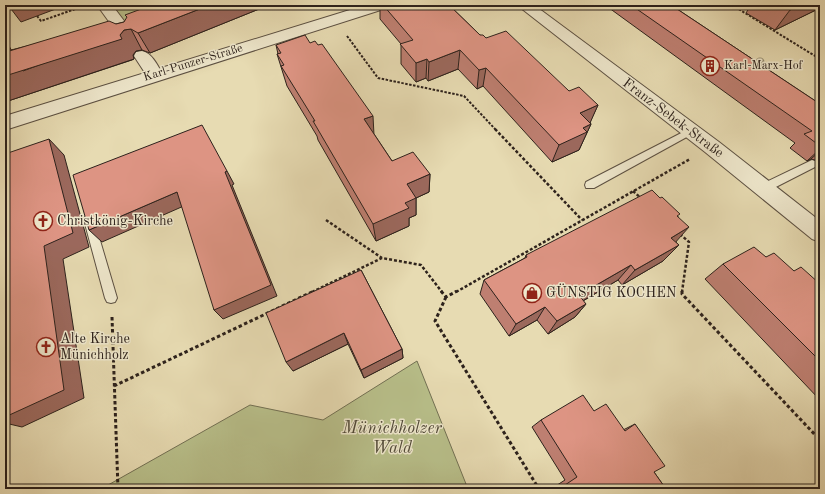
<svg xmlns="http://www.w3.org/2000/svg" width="825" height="494" viewBox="0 0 825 494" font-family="'Old Standard TT',serif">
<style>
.green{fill:#b8bf8a;stroke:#727053}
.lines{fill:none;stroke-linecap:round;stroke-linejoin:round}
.service-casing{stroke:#5c5042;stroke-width:2}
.minor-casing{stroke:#5c5042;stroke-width:2}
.tertiary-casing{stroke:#5c5042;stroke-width:2}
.path-far2{stroke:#2d221c;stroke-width:2;stroke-dasharray:2.5 1.5;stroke-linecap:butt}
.path-far1{stroke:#2d221c;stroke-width:2.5;stroke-dasharray:3 2;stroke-linecap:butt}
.path{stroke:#2d221c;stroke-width:3;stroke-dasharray:3.5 2.5;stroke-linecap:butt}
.service{fill:#efe8cd;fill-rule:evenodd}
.minor{fill:#efe8cd;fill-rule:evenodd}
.tertiary{fill:#efe8cd;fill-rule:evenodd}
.tree{fill:#948b6f}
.wall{fill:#be7f71;stroke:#2d221c}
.shaded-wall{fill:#9b685c;stroke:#2d221c}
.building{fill:#dd9483;stroke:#2d221c}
.labels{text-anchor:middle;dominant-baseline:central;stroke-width:3;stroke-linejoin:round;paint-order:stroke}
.far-street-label{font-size:12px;fill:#2d221c;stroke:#efe8cd}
.far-poi-label{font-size:12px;fill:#2d221c;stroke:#efe8cd;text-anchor:start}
.street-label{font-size:14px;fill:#2d221c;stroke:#efe8cd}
.poi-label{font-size:14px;fill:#2d221c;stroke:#efe8cd;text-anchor:start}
.near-park-label{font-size:17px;font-style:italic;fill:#504938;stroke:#efe8cd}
</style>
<rect width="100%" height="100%" fill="#e7dbb2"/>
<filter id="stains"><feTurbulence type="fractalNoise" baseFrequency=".005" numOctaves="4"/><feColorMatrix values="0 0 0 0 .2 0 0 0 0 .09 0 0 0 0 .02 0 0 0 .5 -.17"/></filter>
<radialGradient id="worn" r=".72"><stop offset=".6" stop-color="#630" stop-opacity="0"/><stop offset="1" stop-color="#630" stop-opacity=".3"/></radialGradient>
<path class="green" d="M105 5H216L140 34Z
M417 361 468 489H101L250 405 323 420Z"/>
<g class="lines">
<defs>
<path id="service" d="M691 128 694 129 696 131 694 133 594 188H586L585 185 586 182Z
M812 160 815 161 817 164 815 167 768 191H760L759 188 760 185Z
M89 216 93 217 94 220 117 298 115 302 111 303 107 302 105 298 84 220 85 217Z"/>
<path id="minor" d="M97 5H112L137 38 135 41 129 43 123 41Z
M517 5H534L719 142 820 221V242L812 239 705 152Z
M142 51C152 53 158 66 163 75L161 79 155 81 149 79 134 56 136 52Z"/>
<path id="tertiary" d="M366 5H389L387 8 5 130V116Z"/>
</defs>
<use href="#service" class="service-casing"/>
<use href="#minor" class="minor-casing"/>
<use href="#tertiary" class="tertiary-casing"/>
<path class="path-far2" d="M732 5 820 59
M37 16 41 21 84 6
M347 36 378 78 464 96 496 130"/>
<path class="path-far1" d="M495 129 582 220
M633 191 642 199
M326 220 382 258
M680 234 689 242 682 292
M312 292 382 258 421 265 442 292
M456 292 690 159"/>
<path class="path" d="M441 291 446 297 457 291
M682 291V294L820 440
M446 297 435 321 539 489
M112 317 118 489
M114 386 314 291"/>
<use href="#service" class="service"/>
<use href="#minor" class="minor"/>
<use href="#tertiary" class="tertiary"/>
</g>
<circle class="tree" cx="760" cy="62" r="4.5"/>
<path class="wall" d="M152 5H269L150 53 142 50 136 51 133 55 134 59 132 60 5 102V39L11 50 124 22Z
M380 5H449L480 35 486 38 569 91 598 105 590 122 591 124 579 150 552 162 483 86 477 89 458 69 428 81 426 78 416 82 401 64V44L380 19Z
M605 5H671L820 104V170L817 167 818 163 815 160 811 159 807 161 790 148 795 143Z
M751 5H820V8L775 30 746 13Z
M276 45 374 134 392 161 430 174 429 192 416 198V215L409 218V226L376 241 318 140 317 136 287 86 277 54H278Z
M678 216 676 242 679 245 663 261 622 285 618 280 583 301 586 304 575 317 548 334 537 320 509 336 480 294 484 280 525 258 526 255Z
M766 257 820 284V400L705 279 723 264Z
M361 270 402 349 403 358 364 378 348 344 293 371Z
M594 411 623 430 635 424 654 472 666 489H551L565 480 532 427 541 420Z"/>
<path class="shaded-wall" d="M8 5H59L61 7 21 22Z
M210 5H269L150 53 138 33Z
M800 5H820V8L775 30 790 10Z
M131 29 142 50 136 51 133 55 134 59 5 102V39L23 71 120 35 124 30Z
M460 50 458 69 428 81 429 62Z
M427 59 426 78 416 82V63Z
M486 68 483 86 477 89 479 70Z
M598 105 590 123 580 113Z
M373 116 374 135 364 119Z
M591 124 579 150 552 162 559 145 583 128Z
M49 139 64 155 89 247 63 259 84 398 22 427 5 423V417Z
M820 149V151L811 159 807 161Z
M227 171 234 184 232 185 277 296 223 319 214 310 225 172Z
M430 174 429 192 416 198V215L409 218V226L376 241 373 224 405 203 407 184Z
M177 192 186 205 102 242 89 230Z
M689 227 674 244 671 238Z
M679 245 663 261 622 285 635 270Z
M631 265 618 280 569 309 579 295Z
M586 304 575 317 548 334 557 321Z
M545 307 537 320 509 336 516 324Z
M344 333 348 344 293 371 286 362Z
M402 349 403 358 364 378 361 370Z"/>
<path class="building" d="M152 5H210L138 33 131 29 124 30 120 35 122 39 5 76V50L6 52 109 21 116 24 124 22 127 17 125 15Z
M383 5H449L480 35H483L486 38 506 31 569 91 579 87 598 105 580 113 591 124 583 128 587 132 559 145 486 68 479 70 460 50 429 62 427 59 416 63 400 44 413 40Z
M631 5H671L820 104V146L804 134 812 131Z
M782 5H800L790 10Z
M305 35 310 43 315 41 318 45 322 44 373 116 364 119 392 161 413 152 430 174 407 184 416 198 405 203 409 208 373 224 313 121H315L281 66 284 65 277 54 281 53 276 45Z
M202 125 227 171 225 172 271 285 214 310 177 192 89 230 73 175Z
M49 139 73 233 44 246 64 390 5 417V154Z
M652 190 660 198 662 197 680 214 677 216 689 227 671 238 679 245 635 270 631 265 579 295 586 304 557 321 545 307 516 324 484 280 527 257 526 255Z
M754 247 766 257 774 253 794 271 801 267 820 284V361L723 264Z
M361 270 402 349 361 370 344 333 286 362 266 313Z
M583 395 594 411 606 404 625 431 635 424 665 466 654 472 666 489H563L562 487 577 477 541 420Z"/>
<defs>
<symbol id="building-ring" viewBox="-11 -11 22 22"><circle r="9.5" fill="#efe8cd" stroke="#8f2418" stroke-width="1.5"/><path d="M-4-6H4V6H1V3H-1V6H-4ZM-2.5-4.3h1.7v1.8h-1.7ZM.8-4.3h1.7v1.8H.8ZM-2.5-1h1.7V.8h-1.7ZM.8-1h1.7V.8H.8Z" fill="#8f2418"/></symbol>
<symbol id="church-ring" viewBox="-11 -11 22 22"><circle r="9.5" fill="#efe8cd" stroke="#8f2418" stroke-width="1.5"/><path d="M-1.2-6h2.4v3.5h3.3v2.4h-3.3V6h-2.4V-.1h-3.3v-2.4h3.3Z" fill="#8f2418"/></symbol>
<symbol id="shop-ring" viewBox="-11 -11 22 22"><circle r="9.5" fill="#efe8cd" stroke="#8f2418" stroke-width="1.5"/><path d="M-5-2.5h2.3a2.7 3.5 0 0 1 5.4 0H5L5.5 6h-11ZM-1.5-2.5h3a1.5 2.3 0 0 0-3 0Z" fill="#8f2418"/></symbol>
</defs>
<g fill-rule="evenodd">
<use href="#building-ring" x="699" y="55" width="22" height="22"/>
<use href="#church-ring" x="32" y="210" width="22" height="22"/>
<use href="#shop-ring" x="521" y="282" width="22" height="22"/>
<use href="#church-ring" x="35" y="336" width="22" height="22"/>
</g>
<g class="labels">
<g class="far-street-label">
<text transform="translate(193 63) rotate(-17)">Karl-Punzer-Straße</text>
</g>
<g class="far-poi-label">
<text x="724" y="66">Karl-Marx-Hof</text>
</g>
<g class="street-label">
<text transform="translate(673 118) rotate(37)">Franz-Sebek-Straße</text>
</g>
<g class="poi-label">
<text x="57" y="221">Christkönig-Kirche</text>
<text x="546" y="293">GÜNSTIG KOCHEN</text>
<text x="60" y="339">Alte Kirche<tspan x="60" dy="16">Münichholz</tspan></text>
</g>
<g class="near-park-label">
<text x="392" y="428">Münichholzer<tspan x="392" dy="20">Wald</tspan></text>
</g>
</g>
<rect width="825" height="494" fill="none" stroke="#e7dbb2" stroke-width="20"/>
<rect x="6" y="6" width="813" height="482" fill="none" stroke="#2d221c" stroke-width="2"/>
<rect x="10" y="10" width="805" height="474" fill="none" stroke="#2d221c"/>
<rect width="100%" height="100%" filter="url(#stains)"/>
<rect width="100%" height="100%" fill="url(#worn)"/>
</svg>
